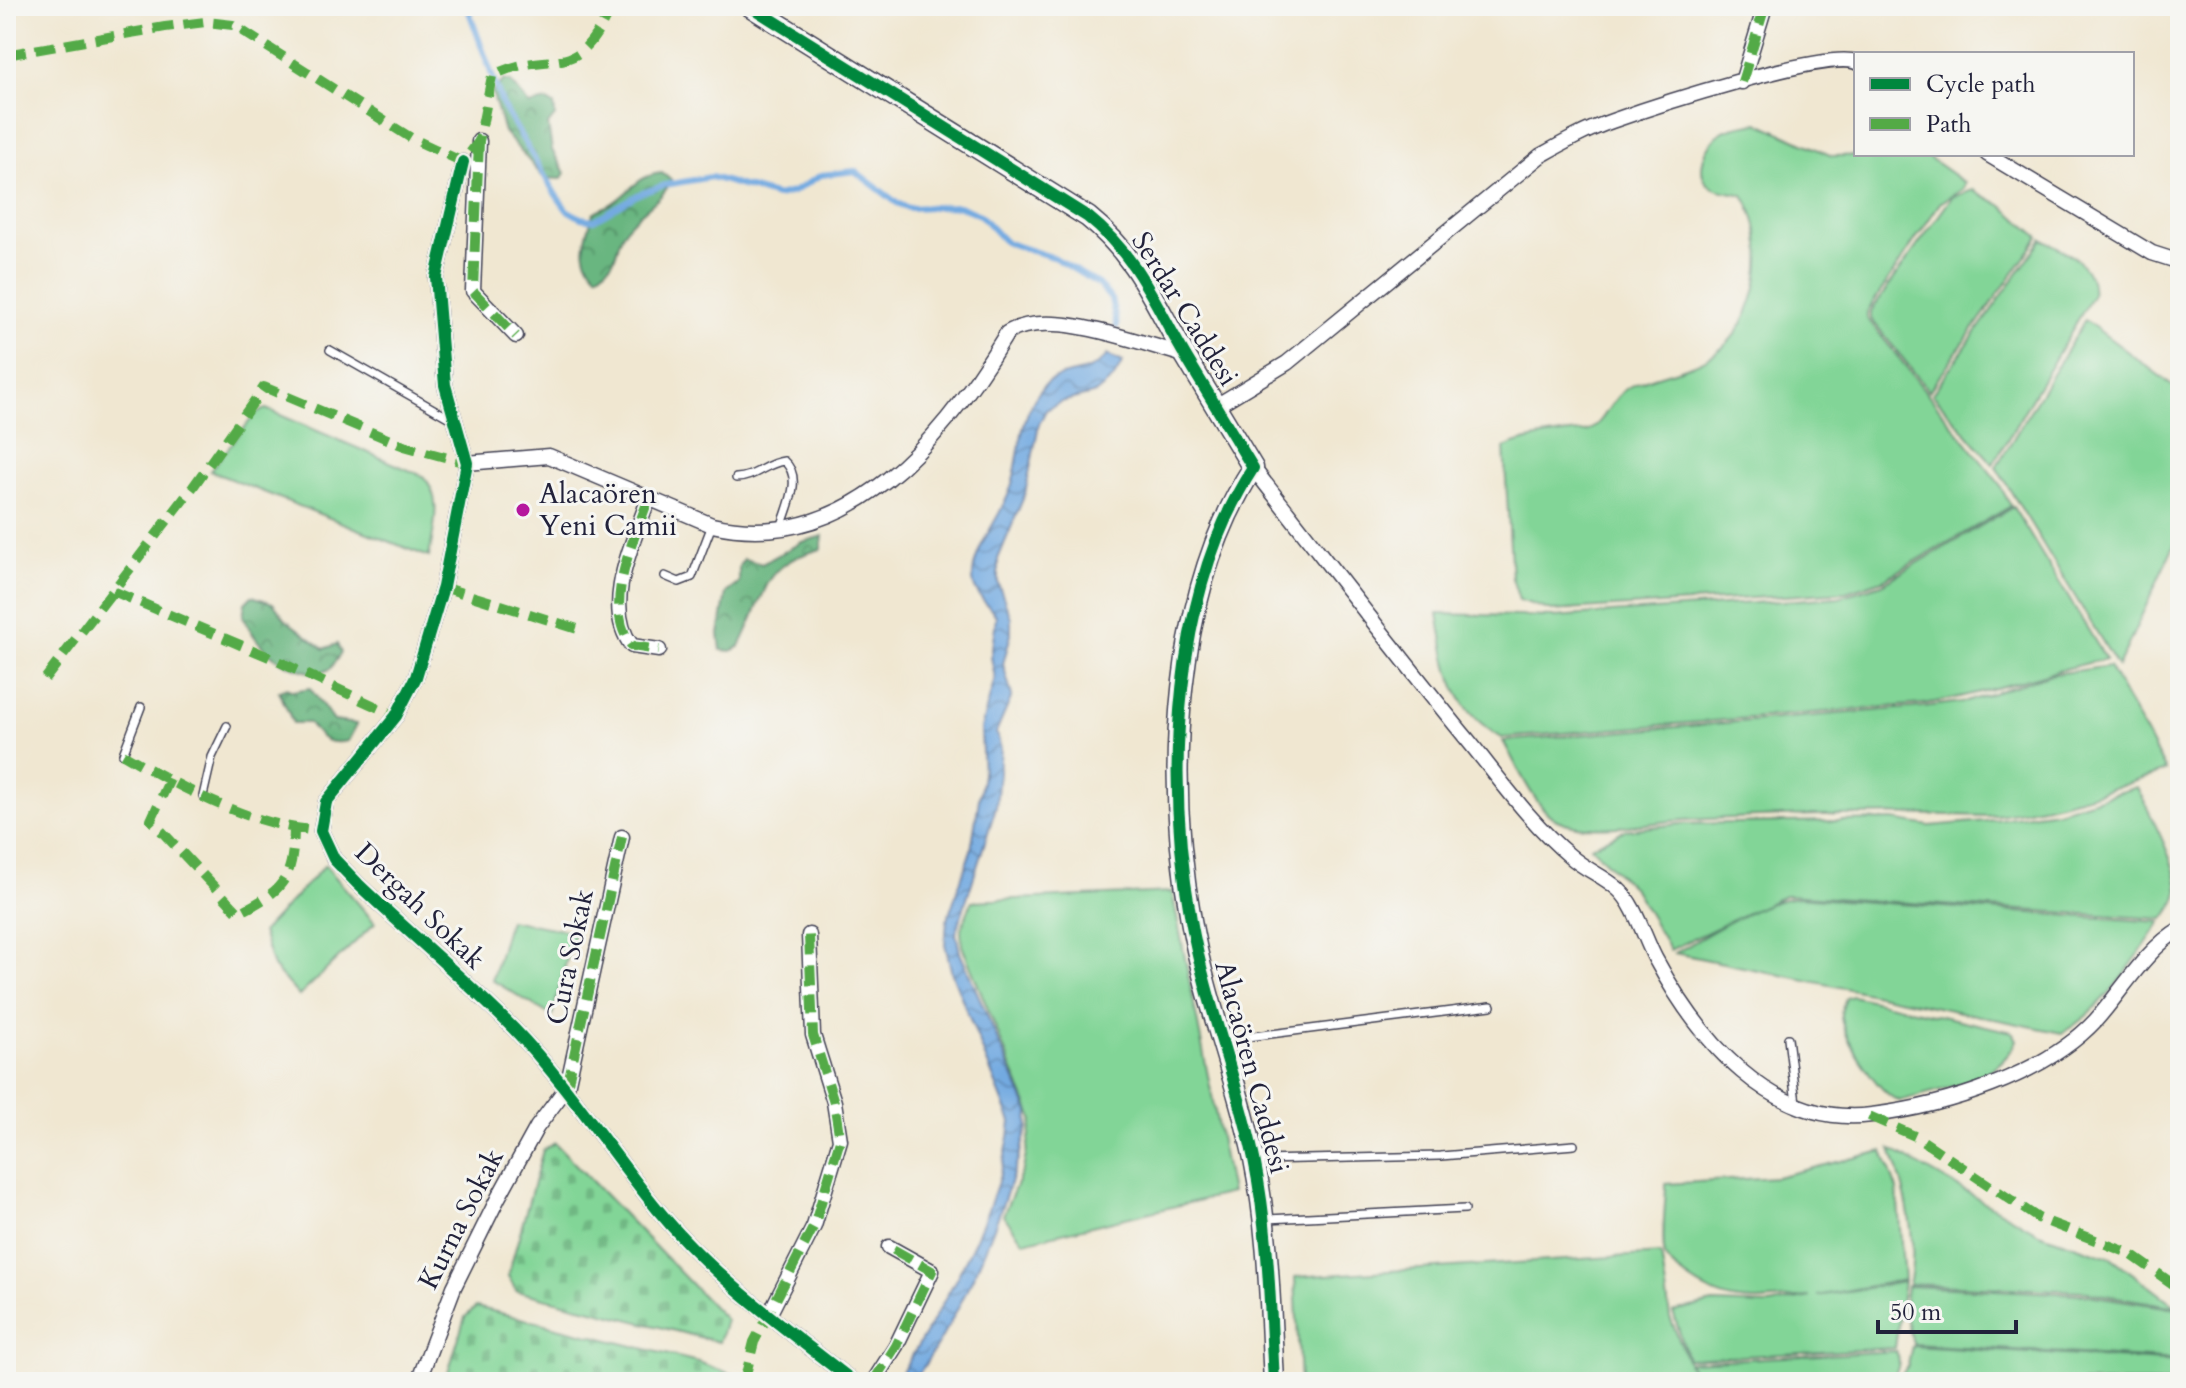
<svg xmlns="http://www.w3.org/2000/svg" width="2186" height="1388" viewBox="0 0 2186 1388" font-family="Cardo,serif">
<style>
.grass{fill:#82d597;stroke:#527c69;stroke-width:2}
.forest{fill:url(#forest-crowns);stroke:#466c5e;stroke-width:2}
.cemetery{fill:url(#cemetery-stones);stroke:#527c69;stroke-width:2}
.water{fill:url(#water-waves);stroke:#4a668e;stroke-width:2}
.lines{fill:none;stroke-linecap:round;stroke-linejoin:round}
.stream{stroke:#73aae1;stroke-width:6}
.lane-casing{stroke:#414052;stroke-width:10}
.street-casing{stroke:#414052;stroke-width:17}
.secondary-casing{stroke:#414052;stroke-width:23}
.lane{stroke:#fff;stroke-width:7}
.street{stroke:#fff;stroke-width:14}
.secondary{stroke:#fff;stroke-width:20}
.quiet{stroke:#53aa46;stroke-width:10;stroke-dasharray:20 10;stroke-linecap:butt}
.cycleway-casing{stroke:#f6f6f2;stroke-width:17}
.cycleway{stroke:#00873e;stroke-width:12}
.poi-dot{fill:#b5179e;stroke:#f6f6f2;stroke-width:3}
.labels{text-anchor:middle;dominant-baseline:central;stroke-width:6;stroke-linejoin:round;paint-order:stroke}
.street-label{font-size:28px;fill:#22223b;stroke:#f6f6f2}
.poi-label{font-size:28px;fill:#22223b;stroke:#f6f6f2;text-anchor:start}
</style>
<defs>
<pattern id="forest-crowns" width="20" height="18" patternUnits="userSpaceOnUse" patternTransform="scale(2)"><rect width="20" height="18" fill="#69b680"/><path d="M2 6a3 3 0 1 1 6 0M12 15a3 3 0 1 1 6 0" fill="none" stroke="#56946a"/></pattern>
<pattern id="cemetery-stones" width="16" height="16" patternUnits="userSpaceOnUse" patternTransform="scale(2)"><rect width="16" height="16" fill="#82d597"/><path d="M2 7V4a2 2 0 0 1 4 0v3zM10 15v-3a2 2 0 0 1 4 0v3z" fill="#70b783"/></pattern>
<pattern id="water-waves" width="16" height="10" patternUnits="userSpaceOnUse" patternTransform="scale(2)"><rect width="16" height="10" fill="#73aae1"/><path d="M0 5q4-4 8 0t8 0" fill="none" stroke="#5e8ab8"/></pattern>
</defs>
<rect width="100%" height="100%" fill="#f6f6f2"/>
<filter id="ink" filterUnits="userSpaceOnUse"><feTurbulence type="fractalNoise" baseFrequency=".0125" numOctaves="2"/><feDisplacementMap in="SourceGraphic" scale="16" xChannelSelector="R" yChannelSelector="G"/><feConvolveMatrix kernelMatrix="1 2 1 2 8 2 1 2 1" color-interpolation-filters="sRGB"/></filter>
<filter id="wash" filterUnits="userSpaceOnUse"><feTurbulence type="fractalNoise" baseFrequency=".006" numOctaves="4" result="noise"/><feDisplacementMap in="SourceGraphic" scale="32" xChannelSelector="R" yChannelSelector="G"/><feGaussianBlur stdDeviation="1.8" result="paint"/><feColorMatrix in="noise" values="0 0 0 0 0 0 0 0 0 0 0 0 0 0 0 0 0 1.4 0 .05"/><feComposite in="paint" operator="in"/></filter>
<g filter="url(#wash)">
<rect width="100%" height="100%" fill="#f0e7d1"/>
<path class="grass" d="M1759 123 1832 156 1924 154 1965 183 1963 189 1940 203 1867 312V318L1998 482 2011 506 1883 580 1846 592 1552 611 1519 600 1512 578 1504 448C1524 439 1548 436 1570 433 1575 432 1582 433 1588 431 1605 423 1611 397 1629 387 1656 373 1688 371 1714 354 1761 324 1773 240 1743 195 1734 192 1719 192 1712 187 1692 175 1706 143 1722 132 1731 126 1748 125 1759 123Z
M1973 190 2001 205 2039 237 1929 391 1871 319V311L1952 197Z
M2042 239C2067 252 2096 264 2092 296L1993 464 1932 394Z
M2085 320 2180 391V532L2118 667 1996 467Z
M266 409 423 476C444 498 433 530 429 557L210 471 257 412Z
M2013 507 2106 659C2045 672 1986 694 1924 704L1502 738C1450 708 1448 668 1438 614L1554 617 1839 597 1882 584Z
M2109 666 2166 771C2105 791 2052 809 1988 816 1887 813 1784 815 1684 820 1648 822 1590 836 1557 820 1536 810 1515 762 1503 741L1922 707 1969 701 2048 675Z
M2137 787C2148 811 2182 871 2177 896 2175 905 2169 912 2164 919L1786 895 1670 950 1634 889 1591 847 1625 830 1679 824 1893 820 1930 826 1986 821 2057 811Z
M325 865 375 923 299 996 273 967 262 932Z
M1172 892 1231 1193 1024 1242 1003 1215 1023 1170 1033 1119 962 946 961 930 972 901Z
M1797 897 2161 922C2132 963 2106 1008 2062 1033L1675 953C1713 932 1754 903 1797 897Z
M509 920 574 932 552 1016 492 980Z
M1852 996 2013 1032 2017 1040C1998 1083 1940 1089 1899 1101 1878 1093 1844 1039 1841 1017 1840 1011 1844 1004 1846 998Z
M1891 1149 2039 1233 2112 1258 2177 1307 2081 1291 1909 1284C1919 1243 1905 1188 1891 1149Z
M1883 1151 1897 1190 1904 1280 1817 1296 1904 1282 1895 1348 1688 1359 1673 1312 1713 1303 1769 1305 1810 1297C1758 1300 1732 1311 1685 1276 1679 1271 1670 1266 1666 1259 1660 1247 1666 1200 1666 1184L1776 1177Z
M1661 1254 1670 1317 1696 1382H1300L1295 1277Z
M1907 1286 2082 1294 2178 1309 2180 1360 1913 1344 1904 1309Z
M1912 1346 2180 1362V1382H1897L1908 1365Z
M1896 1351C1902 1362 1898 1375 1886 1382H1699L1689 1362Z"/>
<path class="forest" d="M504 80 511 82 529 105 547 101 554 105 555 116 548 125 552 150 565 173 561 179 544 178 504 132 492 92Z
M662 173 671 180C662 202 641 209 627 227 612 246 623 261 597 275 575 253 587 240 593 213 599 208 605 208 611 204 631 192 637 175 662 173Z
M823 536 821 549C800 555 782 561 770 580 762 592 744 643 739 647 733 652 728 651 721 650L719 634 726 593 739 583V566L744 559 762 564 802 542Z
M252 596 273 603 286 620 324 649 337 644 341 653 330 669 319 674C280 667 260 652 243 616L245 603Z
M287 688 293 691 310 688 334 721 357 724 348 741C327 745 321 740 309 723H293L279 691Z"/>
<path class="cemetery" d="M555 1143 726 1320 719 1342 516 1291 508 1276 543 1150Z
M476 1307 698 1362 739 1377 738 1382H445L465 1317Z"/>
<path class="water" d="M1107 355 1123 362 1113 379 1096 393 1061 402 1046 410 1039 424 1025 494 998 559V583L1011 618V634L1003 664 1012 696 996 733 1001 748 996 807 956 933 960 953 1029 1112 1028 1127C1001 1217 968 1305 913 1382H896C941 1309 1002 1209 1011 1122L952 974 945 944 947 921 971 850 983 774 981 728 995 678 991 657 996 616C987 603 971 592 973 574 976 543 1000 519 1010 490 1022 456 1017 420 1040 391 1058 365 1086 382 1107 355Z"/>
<g class="lines">
<path class="stream" d="M467 6 503 106 556 195 567 210 581 218 594 220 639 194 665 185 711 177 777 196 793 192 821 175 855 171 897 203 908 208 959 206 980 215 1005 242 1055 258 1098 284 1111 299 1117 326"/>
</g>
</g>
<g filter="url(#ink)">
<g class="lines">
<defs>
<path id="lane" d="M330 350 453 420
M736 478C754 478 766 463 784 461 803 477 788 505 782 525
M665 576 679 582 692 577 712 525
M123 754 141 707
M203 796 212 757 227 726
M1788 1038 1796 1103
M1223 1040 1491 1006
M1256 1160 1441 1156 1574 1145
M1268 1219 1465 1209"/>
<path id="street" d="M1742 82 1765 6
M479 141 473 291 516 336
M1987 154 2152 253 2180 262
M463 162 436 277 445 385 467 463 443 587 416 677 396 716 326 802 321 831 334 859 358 884C409 933 464 978 514 1029 568 1085 609 1150 658 1210 713 1277 786 1329 854 1382
M1216 406 1287 363 1540 156C1563 143 1586 130 1612 121 1651 107 1825 50 1856 62
M467 463 549 456 712 525C849 556 944 437 1007 333 1049 307 1139 343 1185 355
M1253 468C1324 558 1394 650 1467 739 1499 778 1531 824 1570 856 1584 869 1604 876 1618 889 1635 904 1644 937 1655 958 1698 1038 1771 1128 1872 1115 1946 1106 2045 1075 2096 1020 2122 991 2146 949 2180 929
M648 500C634 541 601 606 632 646L659 650
M769 1315 814 1226 840 1140 834 1102 813 1035 809 935
M418 1382 454 1287 498 1198 537 1127 567 1087 622 837
M873 1382 896 1346 932 1271 889 1247"/>
<path id="secondary" d="M750 6 1088 217C1139 258 1154 303 1186 357 1208 394 1231 431 1253 468 1173 592 1165 777 1191 920 1205 1001 1237 1078 1254 1159 1269 1232 1270 1308 1274 1382"/>
</defs>
<use href="#lane" class="lane-casing"/>
<use href="#street" class="street-casing"/>
<use href="#secondary" class="secondary-casing"/>
<use href="#lane" class="lane"/>
<use href="#street" class="street"/>
<use href="#secondary" class="secondary"/>
<path class="quiet" d="M6 55 165 27 206 22 233 25 411 138 463 162 479 141 492 76C554 44 574 89 611 6
M1742 82 1765 6
M479 142 473 291 516 336
M648 500C634 541 601 606 632 646L659 650
M443 587 584 631
M113 591 269 657 396 716
M45 679 193 487 264 387 404 446 467 463
M123 754C184 789 249 826 321 831
M170 779 151 820 239 913C283 890 293 881 294 829
M567 1087 622 837
M1869 1116 1917 1137 2038 1218 2129 1253 2180 1289
M744 1382 754 1342 814 1226 840 1140 834 1102 813 1035 809 935
M873 1382 896 1346 932 1271 889 1247"/>
<defs>
<path id="cycleway" d="M750 6 1088 217C1139 258 1154 303 1186 357 1208 394 1231 431 1253 468 1173 592 1165 777 1191 920 1205 1001 1237 1078 1254 1159 1269 1232 1270 1308 1274 1382
M463 162 436 277 445 385 467 463 443 587 416 677 396 716 326 802 321 831 334 859 358 884C409 933 464 978 514 1029 568 1085 609 1150 658 1210 713 1277 786 1329 854 1382"/>
</defs>
<use href="#cycleway" class="cycleway-casing"/>
<use href="#cycleway" class="cycleway"/>
</g>
</g>
<circle class="poi-dot" cx="523" cy="510" r="8"/>
<g class="labels">
<g class="street-label">
<text transform="translate(1185 309) rotate(58)">Serdar Caddesi</text>
<text transform="translate(420 906) rotate(44)">Dergah Sokak</text>
<text transform="translate(570 957) rotate(-78)">Cura Sokak</text>
<text transform="translate(1252 1067) rotate(75)">Alacaören Caddesi</text>
<text transform="translate(461 1219) rotate(-63)">Kurna Sokak</text>
</g>
<g class="poi-label">
<text x="539" y="494">Alacaören<tspan x="539" dy="32">Yeni Camii</tspan></text>
</g>
</g>
<rect width="2186" height="1388" fill="none" stroke="#f6f6f2" stroke-width="32"/>
<rect x="1854" y="52" width="280" height="104" fill="#f6f6f2" stroke="#a1a1a9" stroke-width="2"/>
<rect x="1870" y="78" width="40" height="12" fill="#00873e" stroke="#a1a1a9" stroke-width="2"/>
<text x="1926" y="92" font-size="24" fill="#22223b">Cycle path</text>
<rect x="1870" y="118" width="40" height="12" fill="#53aa46" stroke="#a1a1a9" stroke-width="2"/>
<text x="1926" y="132" font-size="24" fill="#22223b">Path</text>
<path d="M1878 1320v12h138v-12" fill="none" stroke="#22223b" stroke-width="4"/>
<text x="1890" y="1320" font-size="24" fill="#22223b" stroke="#f6f6f2" stroke-width="6" paint-order="stroke">50 m</text>
</svg>
